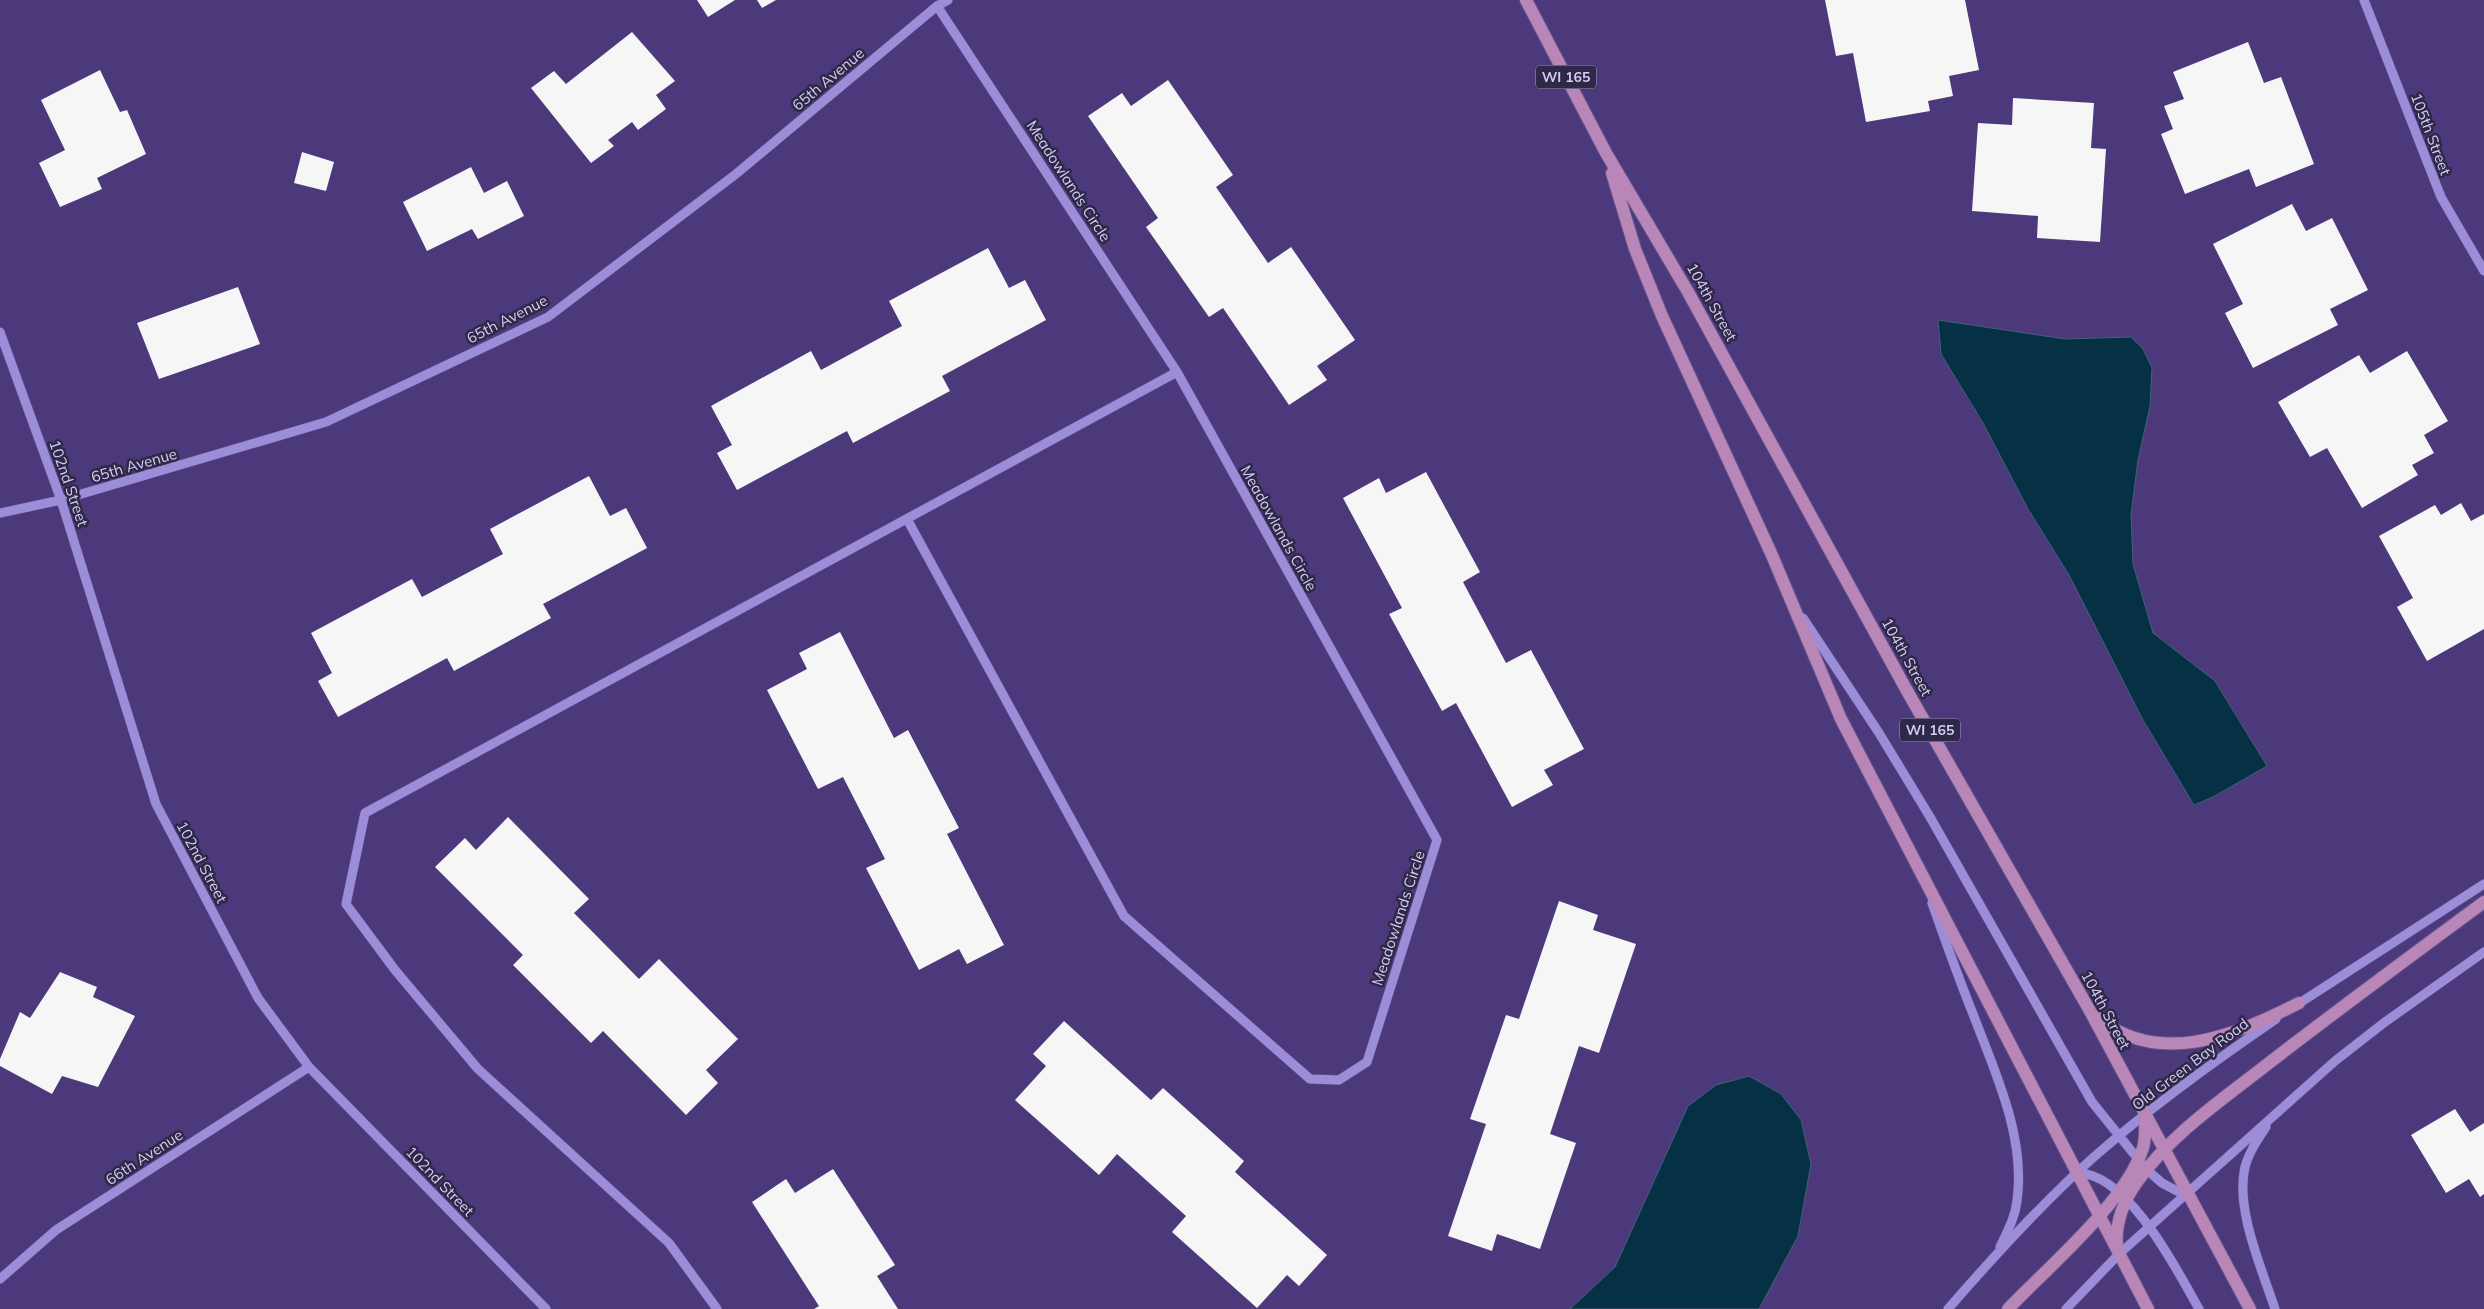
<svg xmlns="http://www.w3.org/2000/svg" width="2484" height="1309" viewBox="0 0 2484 1309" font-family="Mulish,sans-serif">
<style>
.water{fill:#063144;stroke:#446079}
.building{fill:#f6f6f6}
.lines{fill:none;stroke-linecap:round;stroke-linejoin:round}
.minor-casing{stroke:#62538b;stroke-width:10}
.major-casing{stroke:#62538b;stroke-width:14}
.minor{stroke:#9c8dd8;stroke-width:9}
.major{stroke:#b886b7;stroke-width:12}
.labels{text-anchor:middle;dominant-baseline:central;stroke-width:5;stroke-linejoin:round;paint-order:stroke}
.shield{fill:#2f2847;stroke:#a29cc1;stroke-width:1}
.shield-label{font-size:14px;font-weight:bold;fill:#d4cef5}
.street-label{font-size:15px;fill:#d4cef5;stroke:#2f2847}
</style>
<rect width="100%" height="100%" fill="#4b397c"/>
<path class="water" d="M1938 320 2065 339 2131 337 2143 349 2152 368 2150 406 2138 460 2131 515 2133 564 2153 633 2215 681 2267 766 2213 797 2194 805 2143 720 2069 575 2028 509 1983 423 1941 354Z
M1749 1076 1781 1094 1801 1120 1811 1164 1798 1236 1759 1309H1570L1615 1267 1688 1106 1716 1085Z"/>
<path class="building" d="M697 0H735L708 17Z
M757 0H776L762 8Z
M1825 0H1965L1979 70 1949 76 1953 96 1928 101 1930 111 1866 122 1853 53 1836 56Z
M632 32 675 81 656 95 666 109 638 130 632 122 608 140 614 146 591 163 531 88 554 71 566 84Z
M2248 42 2264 83 2281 77 2314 164 2256 187 2249 169 2185 194 2161 134 2173 129 2164 106 2184 99 2173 72Z
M100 70 120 112 127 110 146 154 97 178 102 189 60 207 39 163 65 150 41 100Z
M1168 80 1233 175 1216 187 1268 263 1291 247 1355 340 1317 366 1327 380 1289 405 1223 308 1209 317 1146 227 1158 218 1088 116 1122 93 1131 106Z
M2013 98 2094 103 2091 148 2106 149 2100 242 2037 238 2038 216 1972 211 1978 123 2012 125Z
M302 152 334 162 326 191 294 183Z
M471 167 484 193 507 181 524 216 478 239 472 229 427 251 403 202Z
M2292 204 2306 231 2332 218 2368 290 2330 309 2338 325 2253 368 2225 313 2243 304 2213 244Z
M988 248 1009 288 1025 280 1046 320 942 376 950 391 853 443 847 431 737 490 717 453 732 445 711 406 811 351 821 370 902 326 889 301Z
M238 287 260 344 159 379 137 323Z
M2407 351 2448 421 2424 435 2434 453 2412 465 2418 475 2362 508 2327 448 2310 457 2278 402 2359 355 2370 373Z
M1426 472 1480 572 1463 582 1506 663 1531 650 1584 749 1544 770 1553 785 1512 807 1456 703 1442 711 1389 614 1402 608 1343 498 1379 478 1386 493Z
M589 476 610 516 626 508 647 548 543 604 551 618 454 671 447 658 338 717 318 681 332 673 311 633 412 579 422 597 503 554 490 529Z
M2461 503 2471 521 2484 514V629L2427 661 2397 607 2413 598 2379 536 2435 505 2441 515Z
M840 632 894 738 908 730 959 828 947 834 1004 945 967 964 959 949 919 970 866 868 885 859 843 777 818 789 767 690 807 669 799 653Z
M508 817 589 899 574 913 639 979 659 959 738 1039 706 1070 718 1083 686 1115 603 1031 591 1043 513 965 523 955 435 867 465 838 476 850Z
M1559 901 1598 915 1593 930 1636 944 1599 1053 1579 1046 1550 1134 1576 1143 1540 1249 1497 1234 1492 1251 1448 1236 1486 1124 1470 1119 1506 1015 1519 1019Z
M60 972 97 987 93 997 135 1016 98 1087 62 1076 52 1094 0 1066V1059L20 1012 30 1018Z
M1064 1021 1151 1100 1163 1088 1244 1161 1235 1172 1327 1255 1299 1286 1287 1275 1257 1308 1172 1232 1186 1216 1117 1154 1099 1175 1015 1100 1046 1066 1033 1054Z
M2455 1109 2470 1132 2484 1123V1194L2480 1197 2469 1179 2446 1193 2411 1135Z
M833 1169 895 1265 877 1276 898 1309H814L819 1306 752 1202 786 1179 795 1193Z"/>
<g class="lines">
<defs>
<path id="minor" d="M2364 0 2441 197 2484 271
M0 332 61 500 156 804 258 998 309 1067 546 1309
M0 513 61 500 326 422 548 317 736 174 937 6 948 0
M907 519 1124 916 1310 1079 1339 1080 1367 1062 1437 840 1177 372 937 6
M1803 618 1879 733 1930 817 2092 1102 2146 1169 2162 1183 2179 1192 2188 1193
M1932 903C1945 940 1958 977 1973 1014 1995 1072 2026 1137 2017 1201 2015 1218 2007 1232 2000 1247
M2295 1006 2484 884
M2266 1127C2258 1139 2249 1152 2245 1167 2235 1209 2262 1269 2275 1309
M2076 1173C2127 1171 2177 1270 2199 1309
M0 1279 56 1230 309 1067
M717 1309 669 1243 478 1069 395 970 346 904 365 813 1177 372
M1948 1309C1994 1256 2042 1203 2095 1156 2152 1106 2213 1062 2276 1019
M2066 1309 2119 1254 2335 1061 2385 1022 2484 952"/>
<path id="major" d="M1526 0 1606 153 1688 292 1906 689 2090 1011 2250 1309
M1612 173 1635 249 1662 316 1771 553 1841 719 2148 1309
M2094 1015C2157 1069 2234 1036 2299 1003
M2117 1245C2115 1223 2124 1200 2137 1182 2171 1134 2223 1099 2269 1063 2340 1008 2412 955 2484 902
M2008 1309C2049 1266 2125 1203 2143 1148 2146 1138 2145 1127 2145 1117"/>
</defs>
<use href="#minor" class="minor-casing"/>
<use href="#major" class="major-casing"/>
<use href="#minor" class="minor"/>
<use href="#major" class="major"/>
</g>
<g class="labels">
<g class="shield">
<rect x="1536" y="65.5" width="60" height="23" rx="4"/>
<rect x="1900" y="718.5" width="60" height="23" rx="4"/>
</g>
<g class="shield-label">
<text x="1566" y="77">WI 165</text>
<text x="1930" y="730">WI 165</text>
</g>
<g class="street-label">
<text transform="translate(828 79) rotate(-40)">65th Avenue</text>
<text transform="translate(2431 134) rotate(69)">105th Street</text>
<text transform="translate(1069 181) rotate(57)">Meadowlands Circle</text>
<text transform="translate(1712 302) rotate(61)">104th Street</text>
<text transform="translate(507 319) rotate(-27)">65th Avenue</text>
<text transform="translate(134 465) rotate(-16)">65th Avenue</text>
<text transform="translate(69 483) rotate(71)">102nd Street</text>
<text transform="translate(1279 528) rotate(61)">Meadowlands Circle</text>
<text transform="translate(1907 657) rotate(61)">104th Street</text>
<text transform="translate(202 862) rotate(62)">102nd Street</text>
<text transform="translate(1398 918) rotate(-72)">Meadowlands Circle</text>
<text transform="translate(2106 1010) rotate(62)">104th Street</text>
<text transform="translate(2190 1064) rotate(-37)">Old Green Bay Road</text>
<text transform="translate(144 1157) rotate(-33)">66th Avenue</text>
<text transform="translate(440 1181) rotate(46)">102nd Street</text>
</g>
</g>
</svg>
